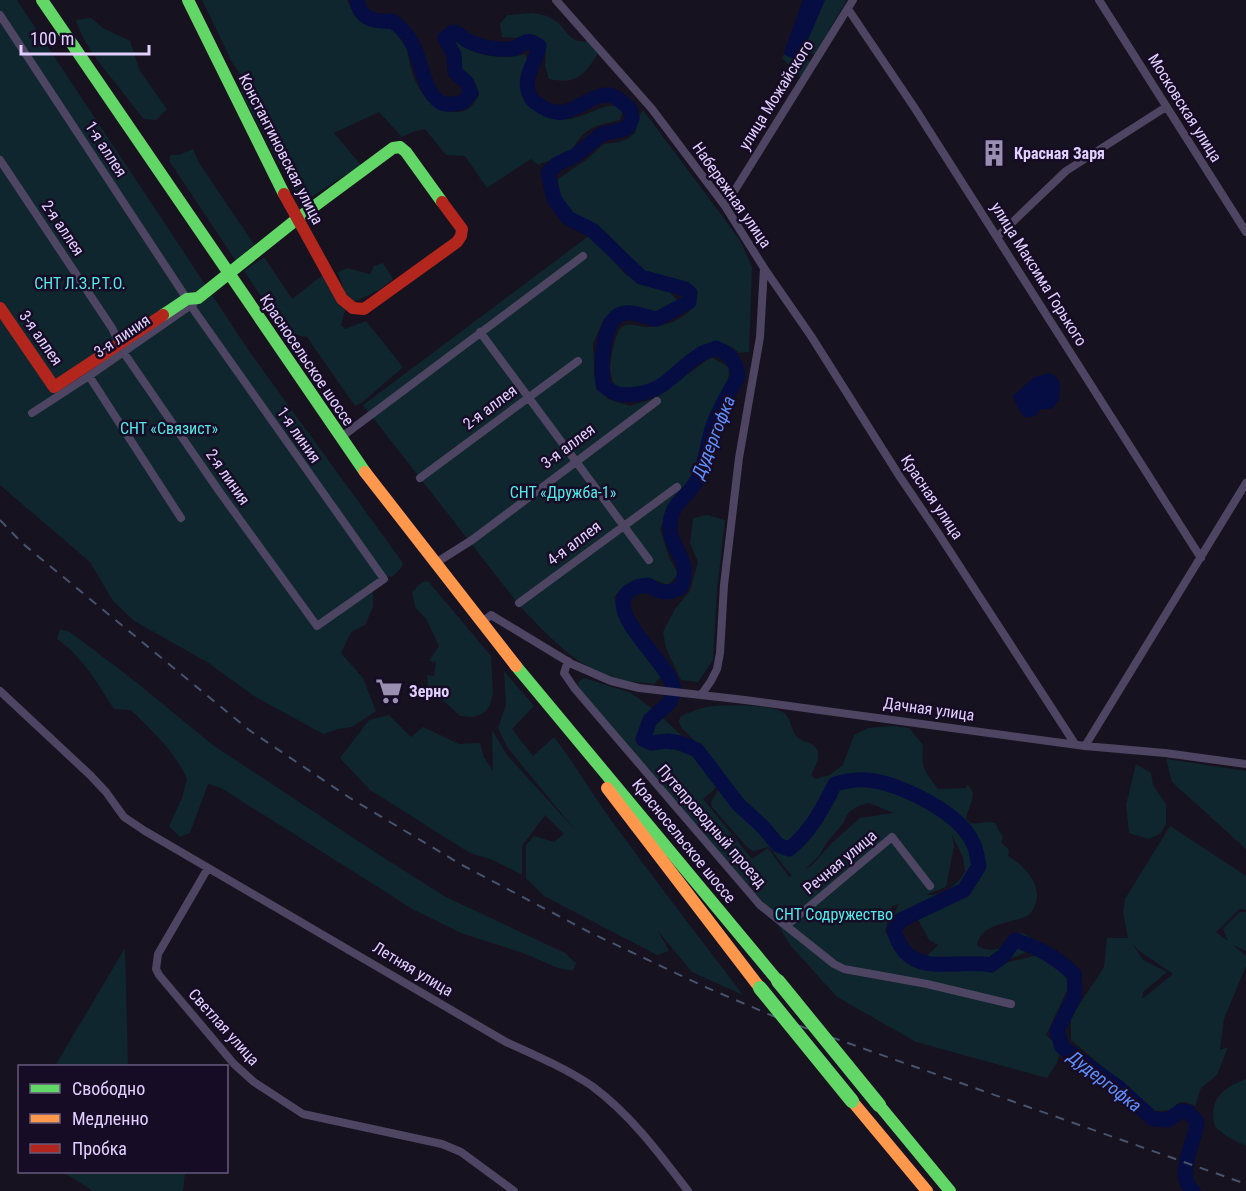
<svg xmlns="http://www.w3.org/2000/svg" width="1246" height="1191" viewBox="0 0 1246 1191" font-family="'Roboto Condensed',sans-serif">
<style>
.green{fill:#0f262e;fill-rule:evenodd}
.water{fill:#060d42}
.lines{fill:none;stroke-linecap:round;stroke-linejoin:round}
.river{stroke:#060d42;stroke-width:15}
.street{stroke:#4d4561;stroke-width:8}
.fast{stroke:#63d668;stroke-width:12}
.slow{stroke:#ff974d;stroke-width:12}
.jam{stroke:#b3261e;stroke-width:12}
.rail{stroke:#47536c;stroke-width:2;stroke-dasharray:9 8;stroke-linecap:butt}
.fast-bridge{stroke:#63d668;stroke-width:14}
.labels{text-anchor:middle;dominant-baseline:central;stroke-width:5;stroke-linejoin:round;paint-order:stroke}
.street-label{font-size:16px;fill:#e1d0ff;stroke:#160c25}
.poi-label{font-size:16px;font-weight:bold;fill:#e1d0ff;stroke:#160c25;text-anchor:start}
.park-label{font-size:16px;fill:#50ebea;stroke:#160c25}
.water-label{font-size:18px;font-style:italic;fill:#5e8eff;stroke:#160c25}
</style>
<rect width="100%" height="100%" fill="#17121f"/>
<path class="green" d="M0 0H17L249 351 403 563 401 568 392 577 384 576 366 597 373 592V607L365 625 351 632 341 653 363 678 376 711 352 727 338 729 323 734 254 696 207 662 134 621 113 601 90 562 0 485Z
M202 0H347L355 16 372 26 394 28C397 31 401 34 403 38 408 47 408 59 411 69 417 90 432 112 455 112 468 112 474 106 479 94 474 80 462 76 459 66 457 60 456 54 453 48L456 41C463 44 470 50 477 53 490 57 511 59 525 54 534 73 507 90 539 112 574 136 602 94 623 109L620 120C607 123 589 126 581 137 575 144 573 150 565 154 557 159 547 161 538 165L531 159 487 188 465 156 446 155 425 129 415 131 402 137 379 112 334 133 361 165 313 196H302L295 192 277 160 241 92 248 85 233 64Z
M825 0H847L815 54 811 53 807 59 810 62 800 77 782 58 784 54 791 58Z
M533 13C539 14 547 15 552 19 570 28 564 45 594 41L601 49C585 73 581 85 549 79L545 66 546 47C533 37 518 38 502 37L500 24 507 15Z
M91 18 103 28 130 41 140 71 167 109 156 120 144 119C136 111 131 102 124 94 106 70 85 49 76 20Z
M643 110 740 240 752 267 749 352 739 353C704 322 688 366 664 382 650 391 635 392 619 392 615 386 611 378 610 370 610 362 615 330 623 326 629 323 639 326 646 327 666 327 684 319 696 304V296L691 289 671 280 657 279 645 273 605 231 572 215 559 193 558 179 586 160 604 144 619 142 627 139 635 133 639 117Z
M193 149 199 163 254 244 236 261 170 162V155H179Z
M590 235 626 275 641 284 669 291 679 303 652 314 623 308 604 319 593 344 595 383 608 399 630 406 656 398 711 357 729 367 728 385 711 423 692 477 671 503 660 529 669 557 678 574 668 585C639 573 636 577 614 597 623 626 645 652 661 677L654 684C641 682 625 682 613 678 576 667 544 632 519 605L363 405Z
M264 257 292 299 324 274 345 310 341 325 345 329 366 321 403 367 363 402 355 406 307 337 289 334 279 323 244 271Z
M383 263 393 279 379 290 354 302 345 294 338 272 347 268 370 274 374 266Z
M707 515 725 520 717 591 713 660 698 682 681 680 666 648 663 632 675 609 690 591 698 562 690 543 693 518Z
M428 581 491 656 493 693 490 705 484 713 474 717 460 716 428 686 427 675 434 676 436 662 429 661 439 646 426 619 415 607 412 592 422 582Z
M60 629 70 632 136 682 214 746 375 852 444 896 565 953 576 963 573 971 558 968 523 953 461 933 414 910 221 788 208 784 190 833 180 837 169 826 182 798 187 779C175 751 152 731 131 710L114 709C96 682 84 658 57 639Z
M504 671 534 706 512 729 533 756 554 737C575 764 591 793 611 820 654 879 699 937 743 995L692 972 658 931 669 951 657 955 544 896 526 878V845L534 836 554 842 564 834 545 815 522 846V875L493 860 470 853 370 790 340 758 369 720 389 715 411 737 423 727 459 744 480 743 484 757 493 771 492 730 507 755 575 830 507 747 498 728 506 705Z
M584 678 631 693 653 709 698 751 717 787 703 799 752 859 768 848 789 877 792 875C787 872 775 853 769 847L753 851 748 848 712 807 711 802C714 795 724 784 723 776 722 763 691 739 681 727L679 722 680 717C689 712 697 709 706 707 721 704 772 704 784 713 792 719 790 729 797 737 802 742 808 741 813 745 824 753 815 767 811 775L815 779 830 775 843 765 854 735 868 728 893 726 909 728 923 745C921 768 924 770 938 789L967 788 966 785C981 792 967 807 966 819L970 823C978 825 986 820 995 823L1003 837 1001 842 1009 850 1008 856C1028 867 1049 893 1029 915 1012 924 980 922 977 946 997 955 1004 947 1020 933L1025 934 1033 940C1031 944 1030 949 1026 952 1005 966 953 963 928 961L927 956 938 945 929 940 919 921 909 917H898L894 914 899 904 892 906 885 931 897 952 922 965 944 968 992 966 1042 954 1071 982 1046 1035 1061 1049 1057 1063 1047 1078 916 1042 837 997 791 946 765 904 578 693V682ZM869 803 894 813 860 818 833 842 811 866 805 869 819 856 827 842 842 825 849 812 858 806ZM952 835 963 857 965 872C956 887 942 896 925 895L946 887 954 846Z
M1166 759 1246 771V849L1172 782Z
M1136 764 1151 773 1153 785 1166 804V824L1160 834 1149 839 1129 833 1126 805Z
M1170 826 1246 876V910L1239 909 1216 932 1228 941 1223 929 1240 912H1246V951L1233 945 1246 956V966L1224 1019 1220 1050 1228 1047 1217 1075 1201 1088 1195 1106 1186 1102 1178 1103 1171 1110 1155 1111 1071 1040V1017L1104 967 1107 938H1128L1123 912 1125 899ZM1132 943 1138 950 1173 974 1142 999 1143 992 1167 972 1143 960Z
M125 948 128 1066H55Z
M1246 1079V1146L1226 1136 1215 1127C1208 1100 1222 1088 1246 1079Z
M63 1172H185L183 1191H93Z"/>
<path class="water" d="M803 0H825L807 42 797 57 791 58 784 54 786 47Z
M1049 373 1054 375 1060 382 1059 400 1052 409H1041C1036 416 1034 418 1024 417L1018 408 1013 396 1033 378Z"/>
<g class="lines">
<path class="river" d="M357 0C360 20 375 22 392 21 426 43 416 85 440 102 446 106 456 104 463 102L471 93 467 83 455 72 454 55 445 38 453 32C460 33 462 38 468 41 479 47 497 50 510 49 524 48 523 35 539 46 537 57 531 66 528 77 526 86 528 96 535 102 568 129 581 95 608 95 616 95 624 104 630 109L632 119 628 127 621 130 602 134 576 155 557 164 548 173 554 199 568 218 592 230 641 277 685 289 690 293 689 302 657 319C647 318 635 311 625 313 601 316 601 368 603 385 614 395 622 396 637 394 669 390 677 367 703 353 707 351 712 350 716 348 730 354 736 361 738 376 729 393 719 409 713 426 707 444 706 464 697 480 688 498 670 502 670 527 670 551 694 560 680 588 668 594 659 593 648 585 638 586 624 590 623 602 621 623 660 659 669 677 672 681 673 686 674 691L670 702 650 720 643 739 651 743 667 741 680 743 697 750 738 804 763 827 778 845 789 849C810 833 823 808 835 784 846 781 856 779 867 780 899 782 960 813 973 843 977 850 977 859 979 866L964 890 901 920 894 930C908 981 952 958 991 965L1003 956 1015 940C1041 949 1054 956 1074 974L1075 995 1057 1031 1062 1047 1118 1087 1153 1119 1168 1120 1181 1111 1188 1112 1197 1122C1195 1144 1174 1174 1193 1191"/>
<path class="street" d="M556 0 652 109 725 206 764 268 811 336 900 477 938 533 1075 744
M1099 0 1246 232
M848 9 914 107 1201 558
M0 15 187 299
M0 160 112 328 124 353 219 491 317 626 384 579 191 306
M725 206 853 0
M997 237 1066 171 1166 107
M480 332 649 560
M32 413 89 376
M340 438 583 256
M420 478 578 361
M181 518 89 376 194 303
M434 564 472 540 657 401
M519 603 677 487
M481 623 491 615 572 664 611 681 639 688 745 700 1085 746 1165 753 1246 764
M568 661 564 673 575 689 760 905 834 964 844 969 927 984 1011 1004
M0 691 90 775 106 792 124 817 145 831 506 1042C535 1055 565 1068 592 1086 631 1115 659 1153 688 1191
M701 695 711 681 717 669 720 653 724 585 739 458 760 337 764 268
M1085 746 1246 483
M208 868 158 954 156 969 159 975 234 1064 254 1082 303 1114 442 1144 461 1152 514 1191
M786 926 892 837 930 886"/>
<path class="fast" d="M42 0 365 472
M188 0 284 194
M163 315 187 299 198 298 297 219 393 148 400 147 406 152 442 202
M516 666 778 981
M879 1105 950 1191"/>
<path class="slow" d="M365 472 516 666
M607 788 760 988
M852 1101 927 1191"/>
<path class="jam" d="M284 194 342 299 353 308 364 309 457 242 461 236 462 229 442 202
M0 308 54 387 163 315"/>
<path class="rail" d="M0 520 22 543 249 730 350 798 462 865 589 932 703 986 780 1019 1246 1184"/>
<path class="fast-bridge" d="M778 981 879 1105
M760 988 852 1101"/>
</g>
<defs>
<symbol id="building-bare" viewBox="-9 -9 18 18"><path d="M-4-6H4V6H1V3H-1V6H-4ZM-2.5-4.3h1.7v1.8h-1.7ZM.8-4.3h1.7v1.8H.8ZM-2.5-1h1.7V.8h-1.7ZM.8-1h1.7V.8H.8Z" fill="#9a8eb1" stroke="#160c25" stroke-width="2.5" paint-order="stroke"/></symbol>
<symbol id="supermarket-bare" viewBox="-9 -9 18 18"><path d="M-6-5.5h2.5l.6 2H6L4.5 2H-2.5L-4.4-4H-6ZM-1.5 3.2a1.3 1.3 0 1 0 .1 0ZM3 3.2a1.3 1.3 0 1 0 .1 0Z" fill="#9a8eb1" stroke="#160c25" stroke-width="2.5" paint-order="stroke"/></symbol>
</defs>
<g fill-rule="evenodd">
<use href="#building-bare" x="975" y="134" width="38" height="38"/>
<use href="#supermarket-bare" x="370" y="672" width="38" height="38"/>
</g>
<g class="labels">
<g class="street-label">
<text transform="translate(776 95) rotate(-58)">улица Можайского</text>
<text transform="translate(1185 108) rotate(58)">Московская улица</text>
<text transform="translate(106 149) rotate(57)">1-я аллея</text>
<text transform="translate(281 149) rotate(63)">Константиновская улица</text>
<text transform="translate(732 195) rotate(55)">Набережная улица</text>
<text transform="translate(63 228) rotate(56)">2-я аллея</text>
<text transform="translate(1039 274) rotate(58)">улица Максима Горького</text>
<text transform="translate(122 336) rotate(-34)">3-я линия</text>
<text transform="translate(41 338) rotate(55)">3-я аллея</text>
<text transform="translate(307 360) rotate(56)">Красносельское шоссе</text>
<text transform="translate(490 407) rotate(-37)">2-я аллея</text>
<text transform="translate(299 435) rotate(55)">1-я линия</text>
<text transform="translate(568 446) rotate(-37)">3-я аллея</text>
<text transform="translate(228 477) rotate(55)">2-я линия</text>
<text transform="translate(932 497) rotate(56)">Красная улица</text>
<text transform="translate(574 543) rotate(-37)">4-я аллея</text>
<text transform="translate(929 709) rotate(8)">Дачная улица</text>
<text transform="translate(712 826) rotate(49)">Путепроводный проезд</text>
<text transform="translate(684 841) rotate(51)">Красносельское шоссе</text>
<text transform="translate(840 862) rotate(-40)">Речная улица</text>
<text transform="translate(413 969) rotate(31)">Летняя улица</text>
<text transform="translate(224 1027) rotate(48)">Светлая улица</text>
</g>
<g class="poi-label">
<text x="1014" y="153">Красная Заря</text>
<text x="409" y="691">Зерно</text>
</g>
<g class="park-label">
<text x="80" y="283">СНТ Л.З.Р.Т.О.</text>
<text x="169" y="428">СНТ «Связист»</text>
<text x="563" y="492">СНТ «Дружба-1»</text>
<text x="834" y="914">СНТ Содружество</text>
</g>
<g class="water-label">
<text transform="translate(713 437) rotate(-68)">Дудергофка</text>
<text transform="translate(1105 1081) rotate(38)">Дудергофка</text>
</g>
</g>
<rect x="18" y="1065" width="210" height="108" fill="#160c25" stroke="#675a7c" stroke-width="1.5"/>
<rect x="30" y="1084" width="30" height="9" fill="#63d668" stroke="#675a7c" stroke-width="1.5"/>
<text x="72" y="1095" font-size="18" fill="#e1d0ff">Свободно</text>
<rect x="30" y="1114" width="30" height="9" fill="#ff974d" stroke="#675a7c" stroke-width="1.5"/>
<text x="72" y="1125" font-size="18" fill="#e1d0ff">Медленно</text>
<rect x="30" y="1144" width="30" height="9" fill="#b3261e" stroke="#675a7c" stroke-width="1.5"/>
<text x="72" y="1155" font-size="18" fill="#e1d0ff">Пробка</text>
<path d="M21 45v9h128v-9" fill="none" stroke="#e1d0ff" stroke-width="3"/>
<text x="30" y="45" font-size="18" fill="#e1d0ff" stroke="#160c25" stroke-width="4.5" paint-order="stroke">100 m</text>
</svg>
